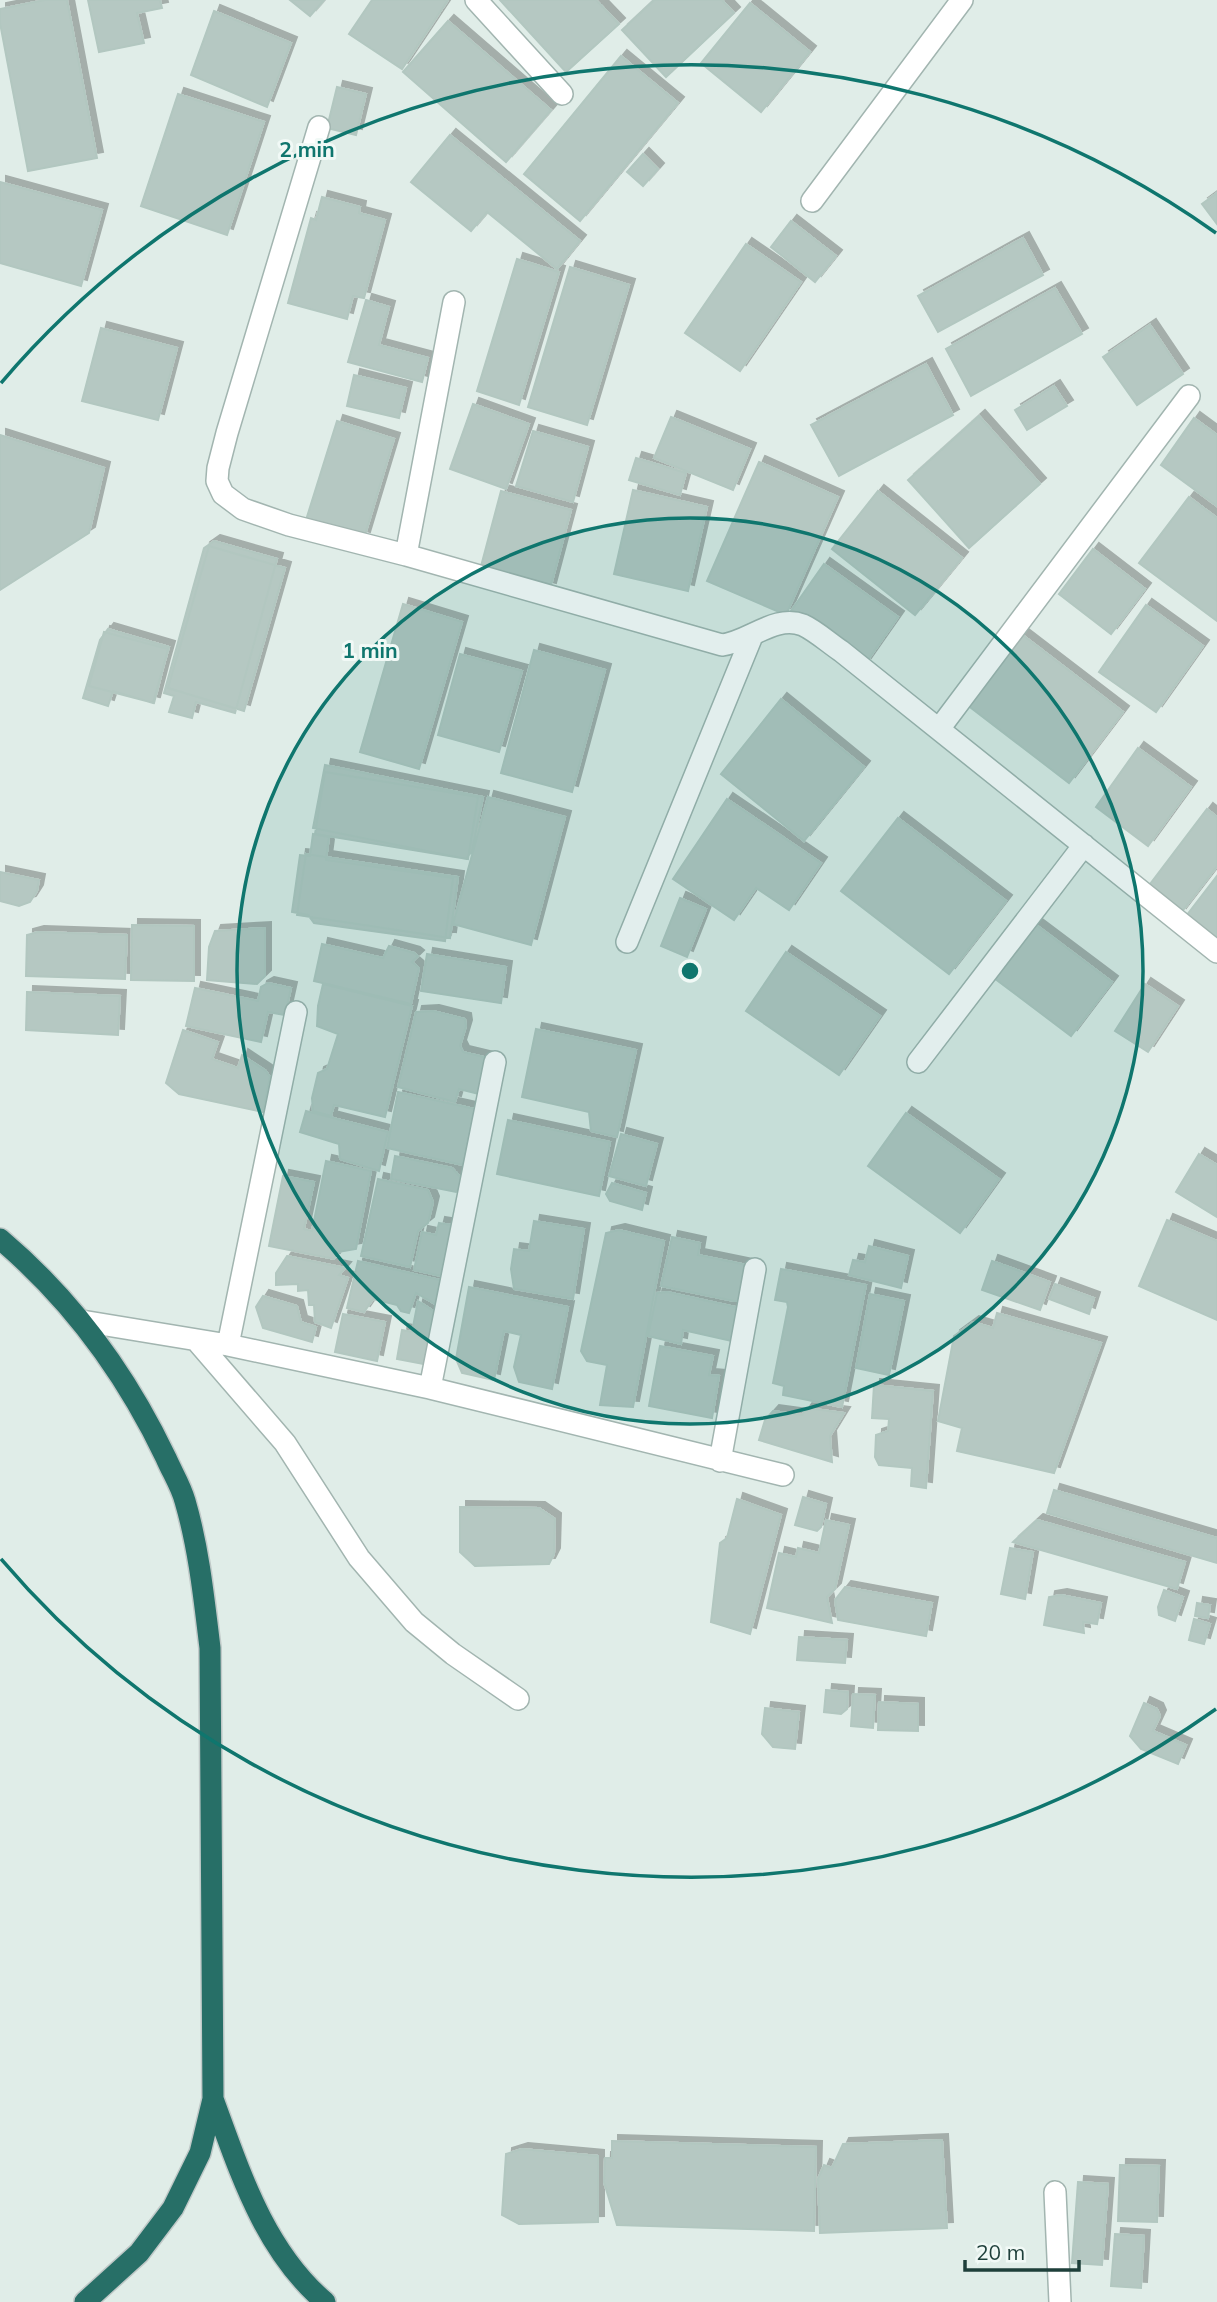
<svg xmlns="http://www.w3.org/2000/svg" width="1217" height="2302" viewBox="0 0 1217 2302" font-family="Mulish,sans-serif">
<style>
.building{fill:#b5c8c2;stroke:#b2c7c0;stroke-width:2;filter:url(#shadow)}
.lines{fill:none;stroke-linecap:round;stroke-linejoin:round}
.minor-casing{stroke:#a2b5b0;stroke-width:24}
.highway-casing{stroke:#c0c9c8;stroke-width:24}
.minor{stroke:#fff;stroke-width:21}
.highway{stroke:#276f67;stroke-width:21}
.ring{fill:none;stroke:#0f766e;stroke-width:3.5}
.centre{fill:#0f766e;stroke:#f1f9f6;stroke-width:3.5}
.ring-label{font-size:21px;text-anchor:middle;font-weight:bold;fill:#0f766e;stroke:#f1f9f6;stroke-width:6;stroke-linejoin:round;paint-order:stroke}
</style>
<defs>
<filter id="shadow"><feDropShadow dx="6" dy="-6" stdDeviation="0" flood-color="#0004"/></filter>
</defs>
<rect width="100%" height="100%" fill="#e0ede8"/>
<path class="building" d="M45 0H67L97 158 28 171 0 23V9Z
M88 0H160L162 8 137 13 144 43 99 52Z
M290 0H324L310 16Z
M372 0H448L402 69 349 34Z
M500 0H596L619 24 566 72Z
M654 0H722L734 13 666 77 622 30Z
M750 3 810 52 761 112 701 63Z
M214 11 291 43 267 107 191 75Z
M448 21 551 110 506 162 403 72Z
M621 56 678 103 580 221 524 174Z
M337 87 366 94 356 135 327 128Z
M178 94 264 122 227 235 141 206Z
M450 135 580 241 557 269 487 212 471 231 411 182Z
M643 154 658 169 643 186 627 172Z
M0 182 102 210 81 286 0 263Z
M1217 193V224L1202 204Z
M322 197 360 207 359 213 385 220 364 298 353 296 347 319 288 303 311 218 316 220Z
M791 221 836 256 815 282 771 247Z
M1023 238 1043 275 938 332 918 296Z
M746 244 801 282 740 371 685 333Z
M517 259 559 272 519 405 477 391Z
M570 267 629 285 587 425 528 407Z
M1055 288 1082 334 971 396 946 349Z
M366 300 389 307 379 345 428 358 422 382 348 362Z
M1150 325 1183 374 1137 405 1103 357Z
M101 328 177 348 158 420 82 401Z
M926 364 953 415 839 476 811 425Z
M354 375 406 388 399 418 347 406Z
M1054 386 1067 406 1027 430 1015 410Z
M473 404 529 424 506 489 450 469Z
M979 416 1040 484 969 548 908 480Z
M671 417 750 449 733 490 654 458Z
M1194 418 1217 435V506L1161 465Z
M337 421 394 439 364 538 306 520Z
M533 431 588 447 573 502 516 486Z
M0 435 104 468 89 533 0 590Z
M636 458 686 473 680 495 629 480Z
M759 462 838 497 786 615 707 581Z
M633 490 707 507 688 591 614 574Z
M501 491 571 510 550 589 480 570Z
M878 491 962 558 915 615 832 549Z
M1189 497 1217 518V621L1139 563Z
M214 541 277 559 235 713 196 702 192 718 169 712 174 696 164 693 204 548Z
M209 546 285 568 244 711 168 688Z
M1093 549 1145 589 1111 634 1059 594Z
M824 564 898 617 865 664 791 611Z
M403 604 462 622 419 769 360 752Z
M1146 605 1203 646 1156 712 1099 672Z
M108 629 169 647 153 703 113 691 108 706 83 698 100 640Z
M104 632 168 649 154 703 89 686Z
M1020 633 1123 712 1069 783 966 704Z
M534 650 605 670 572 792 501 773Z
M460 654 522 671 499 752 438 735Z
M781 699 864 767 804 841 721 774Z
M1138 748 1191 787 1148 846 1096 807Z
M325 765 483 797 472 851 466 859 313 828Z
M325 772 478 797 468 859 315 834Z
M488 797 565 817 531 945 453 924Z
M727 799 821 863 789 910 756 888 734 920 673 879Z
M1207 809 1217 817V866L1180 914 1147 888Z
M898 818 1006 901 949 974 841 891Z
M313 834 329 837 326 860 453 878 445 941 314 923 308 915 292 912 300 855 310 856Z
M306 854 458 877 450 938 297 915Z
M0 872 39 880 37 891 30 902 19 906 0 901Z
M1217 876V947L1183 920Z
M680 898 706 909 687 957 661 946Z
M1031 921 1112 982 1071 1036 990 975Z
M132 925 194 926V981L131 980Z
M265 928V976L257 984 207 980 209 947 215 931Z
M38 932 127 935 125 979 26 976 27 935Z
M322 944 383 958 389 946 414 953 418 956 412 962 419 968 411 1004 314 981Z
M786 952 880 1016 839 1075 746 1011Z
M427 954 506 967 501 1003 421 991Z
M268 983 291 988 285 1015 268 1012 261 1042 186 1026 195 988 258 1001 261 987Z
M323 984 412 1006 385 1117 334 1105 331 1116 313 1111 312 1098 318 1073 327 1069 338 1034 317 1026 318 1006Z
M1145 984 1178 1006 1148 1052 1115 1031Z
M27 992 120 996 118 1035 26 1030Z
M433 1011 465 1019 466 1026 460 1046 463 1052 488 1058 479 1094 459 1089 455 1102 398 1087 416 1012Z
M536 1029 636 1050 617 1137 591 1131 589 1112 522 1097Z
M183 1030 218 1042 212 1059 238 1068 242 1055 266 1071 270 1077 263 1112 179 1094 166 1083Z
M398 1092 475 1109 463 1165 387 1148Z
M306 1111 388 1132 379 1171 340 1159 339 1144 300 1132Z
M906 1113 999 1179 960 1233 868 1166Z
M508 1120 610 1142 599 1196 497 1174Z
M621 1134 657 1144 646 1186 609 1176Z
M1199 1154 1217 1165V1217L1176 1192Z
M395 1156 452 1168 466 1183 456 1192 391 1179Z
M326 1161 371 1171 356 1249 338 1252 334 1259 269 1246 283 1176 314 1182 304 1229 312 1231Z
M378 1179 428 1190 433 1202 428 1223 418 1231 410 1267 361 1256Z
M612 1183 646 1193 642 1210 610 1201 606 1194Z
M1167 1220 1217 1241V1320L1139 1286Z
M534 1221 584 1229 573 1299 514 1289 511 1269 514 1249 529 1251Z
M439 1223 452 1225 446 1277 414 1270 422 1232 436 1235Z
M619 1230 664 1241 633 1407 600 1405 607 1365 587 1361 581 1351 606 1233Z
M672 1237 700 1243 698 1255 752 1266 745 1300 734 1301 661 1286Z
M869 1246 908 1256 901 1288 849 1275 853 1260 865 1262Z
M287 1256 345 1268 339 1275 348 1278 331 1328 315 1322 314 1305H309L308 1290 298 1291V1284L276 1285V1273Z
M358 1261 440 1280 435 1304 416 1293 409 1313 401 1311 397 1305 373 1299 364 1312 347 1308Z
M992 1261 1050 1282 1040 1310 982 1290Z
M781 1269 866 1285 842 1407 783 1395 784 1386 773 1383 788 1307 787 1302 775 1300Z
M1055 1284 1094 1298 1089 1314 1049 1299Z
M469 1287 568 1307 552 1389 519 1382 514 1367 521 1335 504 1331 494 1380 462 1373 456 1359Z
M667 1292 740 1308 732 1341 683 1330 681 1344 648 1336 657 1293Z
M870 1294 904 1301 889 1375 856 1368Z
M263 1296 297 1306 301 1322 316 1327 312 1342 263 1328 256 1307Z
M418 1301 435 1312 424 1364 397 1359 402 1330 412 1332Z
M997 1313 1101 1343 1054 1473 957 1451 962 1428 938 1421 954 1336 973 1322 993 1328Z
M343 1314 385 1322 377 1361 335 1352Z
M660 1346 713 1356 709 1375 719 1376 712 1418 649 1406Z
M874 1385 933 1391 926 1488 911 1486 912 1468 879 1465 875 1457 876 1435 888 1431 889 1419 872 1418Z
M807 1408 844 1413 830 1436 832 1462 759 1440 765 1420 773 1411 802 1415Z
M1054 1490 1217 1538V1563L1047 1513Z
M803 1497 826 1504 821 1527 817 1531 795 1525Z
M737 1499 781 1515 750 1634 711 1622 720 1543 727 1538Z
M460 1507 539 1508 555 1519 554 1554 549 1564 475 1566 460 1552Z
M826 1520 849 1525 835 1589 827 1597 832 1623 767 1608 779 1553 796 1557 798 1548 819 1553Z
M1037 1520 1185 1562 1177 1589 1013 1542Z
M1010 1548 1033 1552 1025 1599 1001 1594Z
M845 1587 932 1603 926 1636 838 1620 835 1600Z
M1164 1590 1183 1597 1175 1621 1159 1615 1158 1607Z
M1061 1595 1101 1603 1097 1624 1083 1622 1084 1633 1044 1625 1049 1597Z
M1197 1603 1210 1605 1208 1618 1195 1616Z
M1194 1619 1210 1624 1204 1644 1189 1640Z
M799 1637 847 1640 845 1663 797 1660Z
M826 1690 848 1692 847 1709 841 1714 824 1712Z
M853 1694 875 1695 873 1728 851 1726Z
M879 1702 918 1704V1731L878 1730Z
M1144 1703 1157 1709 1160 1716 1153 1731 1186 1745 1178 1764 1141 1749 1130 1736Z
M765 1708 799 1712 795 1749 773 1747 762 1734Z
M942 2140 947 2228 820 2233 818 2179 824 2165 832 2168 843 2144Z
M612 2141 816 2147 814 2231 617 2225 604 2182 605 2158H612Z
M522 2149 598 2156V2222L519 2224 502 2215 506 2154Z
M1120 2165 1159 2166 1157 2222 1118 2221Z
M1078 2182 1108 2184 1102 2265 1072 2263Z
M1115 2234 1144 2236 1141 2288 1111 2286Z"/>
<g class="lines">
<defs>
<path id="minor" d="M476 0 562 94
M319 127 227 433 218 468 217 481 223 494 243 509 289 525 406 555 722 645C749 642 775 614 803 625 816 631 829 643 841 651L1217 952
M812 201 962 0
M406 555 454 302
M939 729 1189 396
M627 942 752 636
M918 1062 1084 845
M82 1321 228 1345 430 1388 783 1475
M196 1340 285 1443 359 1558 414 1622 453 1654 518 1699
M228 1345 296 1012
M430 1388 495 1062
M720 1461 755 1269
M1055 2192 1060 2302"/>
<path id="highway" d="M0 1239C71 1299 126 1374 166 1458 172 1472 181 1486 185 1501 199 1549 204 1599 210 1648L213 2099 200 2153 173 2208 139 2253 85 2302
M213 2099C240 2172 264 2250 325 2302"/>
</defs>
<use href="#minor" class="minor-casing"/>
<use href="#highway" class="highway-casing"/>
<use href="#minor" class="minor"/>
<use href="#highway" class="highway"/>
</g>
<circle cx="690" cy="971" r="453" fill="#0f766e" fill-opacity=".12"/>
<g class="ring">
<circle cx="690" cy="971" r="453"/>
<path d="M1216 1709A906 906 0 0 1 1 1559M1 383A906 906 0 0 1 1216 233"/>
</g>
<circle cx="690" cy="971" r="10" class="centre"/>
<g class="ring-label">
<text x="307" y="157">2 min</text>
<text x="370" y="658">1 min</text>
</g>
<path d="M965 2260v10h114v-10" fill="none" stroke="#1e3f3a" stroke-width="3.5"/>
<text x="976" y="2260" font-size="21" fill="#1e3f3a" stroke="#f1f9f6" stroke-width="5" paint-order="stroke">20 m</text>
</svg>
